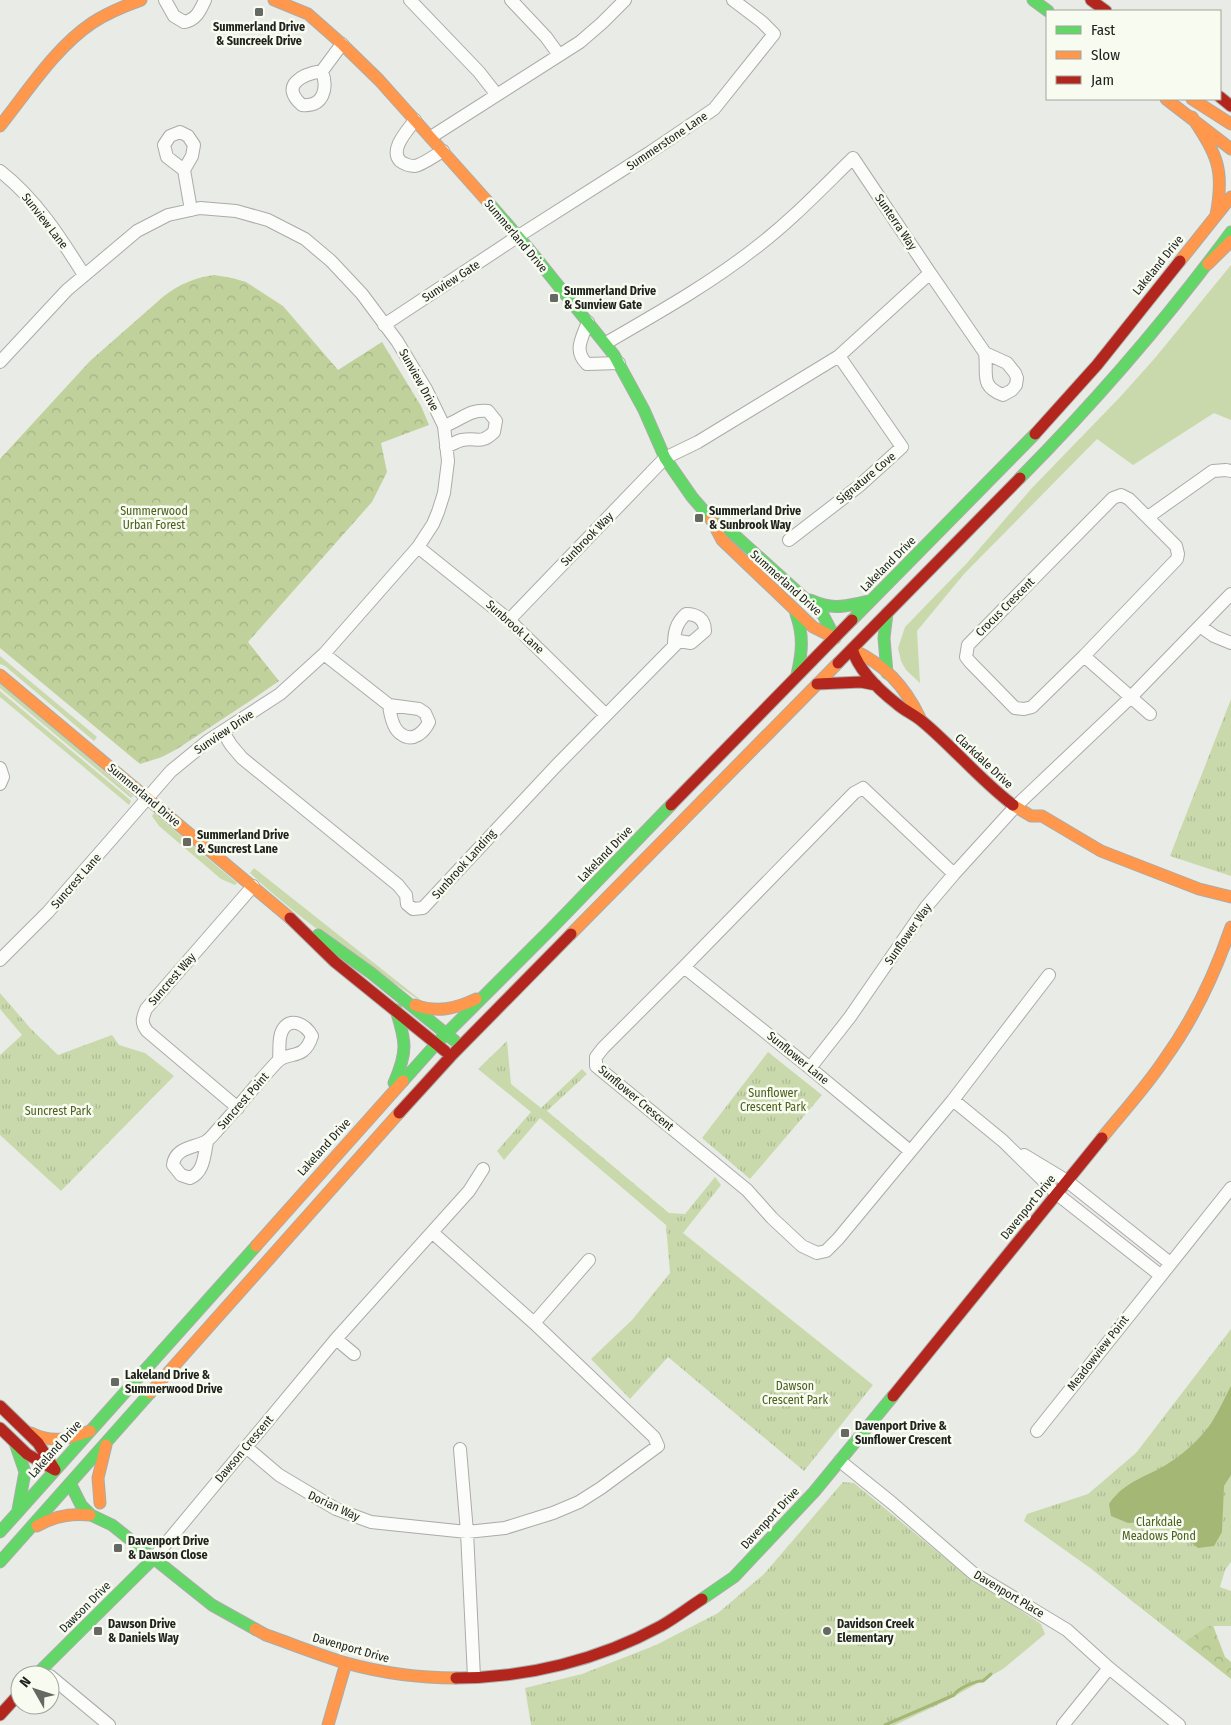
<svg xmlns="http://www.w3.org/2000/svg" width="1231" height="1725" viewBox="0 0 1231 1725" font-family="'Fira Sans Condensed',sans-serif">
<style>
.grass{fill:#cad9ac}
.forest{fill:url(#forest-crowns)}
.park{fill:url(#park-tufts)}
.water{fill:#a4b775}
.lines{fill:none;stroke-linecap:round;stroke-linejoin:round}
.stream{stroke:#a4b775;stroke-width:3}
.street-casing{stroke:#aaaca8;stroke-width:14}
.fast-casing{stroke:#aaaca8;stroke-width:13}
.slow-casing{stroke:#aaaca8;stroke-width:13}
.jam-casing{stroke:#aaaca8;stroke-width:13}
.street{stroke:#fcfcfb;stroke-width:12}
.fast{stroke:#63d668;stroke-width:11}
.slow{stroke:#ff974d;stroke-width:11}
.jam{stroke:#b3261e;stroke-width:11}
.poi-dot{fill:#666864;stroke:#f7fbf0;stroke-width:2}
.labels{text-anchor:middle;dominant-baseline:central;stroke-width:5;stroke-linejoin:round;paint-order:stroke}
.poi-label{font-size:12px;font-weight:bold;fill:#20221e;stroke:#f7fbf0;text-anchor:start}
.street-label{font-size:12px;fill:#20221e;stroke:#f7fbf0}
.park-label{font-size:12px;fill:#4d5f1e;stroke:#f7fbf0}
</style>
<defs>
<pattern id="forest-crowns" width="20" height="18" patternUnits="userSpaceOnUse" patternTransform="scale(1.25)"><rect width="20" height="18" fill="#c0d19c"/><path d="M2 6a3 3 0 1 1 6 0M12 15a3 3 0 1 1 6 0" fill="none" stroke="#a5b386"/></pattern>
<pattern id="park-tufts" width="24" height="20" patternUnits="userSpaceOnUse" patternTransform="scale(1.25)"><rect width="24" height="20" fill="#cad9ac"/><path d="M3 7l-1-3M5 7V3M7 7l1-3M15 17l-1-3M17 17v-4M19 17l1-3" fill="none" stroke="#adba94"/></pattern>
</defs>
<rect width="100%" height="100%" fill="#e9ebe6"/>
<path class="grass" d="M1231 265V420L1214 413 1133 465 1097 439 964 574 917 631 920 683 906 670 901 661 898 648 905 627 967 563 1032 488 1121 396 1155 358Z
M0 656 97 737 94 741 5 666 0 664Z
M0 682 133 796 131 798 0 688Z
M0 691 128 798 131 801 129 805 0 697Z
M154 813 237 883 235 885 221 879 159 826 152 816Z
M254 868 417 997 428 1006C367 965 304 924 250 873Z"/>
<path class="forest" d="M214 275 232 278 246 282 283 306 338 370 382 342 421 406 429 425 381 443 387 472 372 502 248 642 279 681 253 699 177 749 162 757 140 764 0 648V459L90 361 164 296C180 284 194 278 214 275Z
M1093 1570 1204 1602 1225 1657 1231 1662V1679Z"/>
<path class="park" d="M1231 699V876L1170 856Z
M0 993 31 1029 58 1055 112 1035 119 1045 145 1053 174 1076 61 1191 0 1135V1055L22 1035 0 1009Z
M507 1041 511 1084 541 1108 582 1069 587 1074 547 1111 669 1213 685 1214 715 1177 721 1185 683 1233 873 1385 804 1471 668 1357 630 1399 591 1359 632 1320 670 1273 666 1225 540 1118 504 1160 497 1151 531 1112 478 1069Z
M768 1052 822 1095 750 1179 702 1138Z
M1231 1329V1562L1225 1570 1220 1587 1231 1591V1626H1208L1185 1642 1093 1570 1024 1521 1027 1514 1088 1494 1136 1453Z
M843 1482 854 1483 962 1572 1041 1624 1045 1634 1003 1669 946 1701 895 1725H531L525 1688 582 1674 656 1645 718 1613 764 1574Z"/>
<path class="water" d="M1231 1386V1475L1224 1486 1222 1532 1214 1546 1198 1548 1177 1531 1168 1520 1128 1523 1111 1516 1109 1504C1126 1479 1149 1477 1172 1461 1186 1452 1205 1434 1213 1420 1220 1409 1225 1397 1231 1386Z"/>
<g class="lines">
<path class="stream" d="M885 1725 954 1695C957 1689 976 1680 983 1681L991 1674"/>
<defs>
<path id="street" d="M165 0 174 16 184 22C196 20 200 11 205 0
M410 0 479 72 497 95
M511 0 546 37 559 55
M322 71C328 88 324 107 302 105 279 85 303 74 322 71L342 44
M415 120C408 130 389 149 400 161 404 164 410 166 415 166 424 164 435 155 443 151
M431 137 580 42 602 23 625 0
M184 170 167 157 164 145 170 136 180 132 188 136 194 145 192 156 184 170 191 210
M0 171C36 199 60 237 84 275
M930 273 985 353 1007 363 1015 373 1017 378 1016 385 1012 390 1003 395C979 386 988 374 985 353
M588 322C582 338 573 351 587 364L619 363
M384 325 517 237 649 153 714 109 774 34 762 22 733 0
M0 362 67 290 137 231 168 215 200 208 236 211 268 220 305 239 331 261 362 294 397 341 426 389 444 426 448 461 444 493 438 512 433 524 418 547 324 654 280 694 209 740 171 771 48 912 0 960
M444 426C462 420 468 409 488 411L496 421 494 432C480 445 478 437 462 440 457 441 451 445 446 447
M1121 495 1129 499 1176 546 1178 554 1177 559 1084 656 1032 707 1024 709 1015 708 970 662 966 657 968 645 1113 498Z
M1148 517 1213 471 1226 470 1231 471
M789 540 859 486 902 447 839 356
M418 547 509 620 605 714
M509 620 665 458 698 442 839 356 930 273 853 158C821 189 790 222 754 249 708 285 656 314 606 343
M1200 626 1214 636 1231 643
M324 654 389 705 419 709 425 713 429 722C424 732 413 743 401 734 393 729 390 713 389 705
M1084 656 1150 714
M223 732 231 745 242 758 398 885 406 895 407 904 413 909 423 908 555 767 679 641 691 643 705 631C705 619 697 614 686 614 676 623 674 632 674 646
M0 768 3 777 0 784
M954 874 863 788 854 793 684 967 603 1048 596 1057V1066L725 1172 747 1190 772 1218 802 1246 817 1253 826 1251 838 1239 953 1100 1049 975
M684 967 810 1068 910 1151
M810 1068 850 1017 926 907 954 874 1015 807 1130 698 1231 594
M953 1100 1003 1141 1057 1194 1160 1275
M238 1108 147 1031C141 1023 142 1019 146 1009L253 886
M207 1142C204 1156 204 1172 190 1178L181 1175 173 1165C175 1148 192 1148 205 1142 211 1139 216 1131 221 1126 240 1105 258 1082 277 1062 288 1050 304 1062 312 1036 306 1025 290 1015 282 1031 278 1039 280 1050 279 1059
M1024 1155 1067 1181 1170 1263
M534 1323 589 1260
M336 1339 354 1354
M1037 1431 1231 1188
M246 1447 279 1475 336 1509 371 1522 467 1532 505 1528 553 1513 579 1502 601 1488 658 1446 654 1437 534 1323 433 1233
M460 1449 467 1532 474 1677
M840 1461 892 1503 973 1573 1067 1630 1109 1668 1179 1725
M153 1559 336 1339 469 1191 483 1169
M50 1676 109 1725
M1063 1725 1109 1668"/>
<path id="fast" d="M1033 0 1048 11
M488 202 528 248 614 355 644 410 665 458 692 497 711 519
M1020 478C1096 401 1167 319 1231 232
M719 524 729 530 823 615 835 638
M810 600C836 611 844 606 870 601
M887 613 884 638 887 673
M796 614C804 636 802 653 797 675
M852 620 1035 434
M318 935 371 973 455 1041
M403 1081 437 1043 551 929 671 805
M394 1083C408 1051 406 1042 396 1010
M15 1443 25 1472 18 1510
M70 1483 81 1505 91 1515 112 1525 212 1605 255 1629
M0 1532 256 1246
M0 1562 150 1393
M702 1599 734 1577 814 1492 893 1396
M36 1675 153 1559"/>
<path id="slow" d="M274 0 308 14 342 44 379 80 488 202
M1166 99 1231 149
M1192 99 1231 124
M1192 117C1217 155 1225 169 1216 215
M0 126C28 91 55 48 92 23 107 13 124 6 141 0
M1180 261 1231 197
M1208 264 1231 241
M711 519 722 540 813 627 835 638
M852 649C885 665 904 685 920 718
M0 675 290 918
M1013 805 1031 816H1042L1101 851 1199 889 1231 897
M571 934 838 663
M415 1005C437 1013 455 1009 476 999
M1102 1138C1123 1112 1146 1087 1164 1060 1193 1020 1215 974 1231 927
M256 1246 403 1081
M150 1393 399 1113
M31 1433C54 1444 67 1439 90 1431
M100 1503 98 1478 106 1445
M37 1526C54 1516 71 1513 90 1515
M255 1629 266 1635C292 1644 319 1655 346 1663 382 1673 418 1678 456 1678
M328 1725 346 1663"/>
<path id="jam" d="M1091 0 1106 11
M1220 97 1231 106
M1035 434 1097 365 1180 261
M852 649C859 671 879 690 897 704 905 711 915 715 923 722 954 748 980 780 1013 805
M838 663 1020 478
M817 684 861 682 876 685
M671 805 852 620
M290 918 335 962 445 1051
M399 1113 451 1056 571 934
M893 1396 1102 1138
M0 1406 38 1443 55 1470
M0 1428 27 1454 55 1470
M456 1678C526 1678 599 1660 661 1626 675 1618 688 1608 702 1599
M0 1715 20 1693"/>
</defs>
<use href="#street" class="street-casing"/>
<use href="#fast" class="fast-casing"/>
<use href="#slow" class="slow-casing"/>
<use href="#jam" class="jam-casing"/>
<use href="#street" class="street"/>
<use href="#fast" class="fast"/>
<use href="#slow" class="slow"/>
<use href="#jam" class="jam"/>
</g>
<g class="poi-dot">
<rect x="254" y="7" width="10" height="10" rx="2.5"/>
<rect x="549" y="293" width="10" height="10" rx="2.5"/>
<rect x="694" y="513" width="10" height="10" rx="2.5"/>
<rect x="182" y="837" width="10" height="10" rx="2.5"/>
<rect x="110" y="1377" width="10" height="10" rx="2.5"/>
<rect x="840" y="1428" width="10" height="10" rx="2.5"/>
<rect x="113" y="1543" width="10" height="10" rx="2.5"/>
<rect x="93" y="1626" width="10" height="10" rx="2.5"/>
<circle cx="827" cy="1631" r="5"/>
</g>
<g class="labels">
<g class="poi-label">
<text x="259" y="27" text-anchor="middle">Summerland Drive<tspan x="259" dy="14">&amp; Suncreek Drive</tspan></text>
<text x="564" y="291">Summerland Drive<tspan x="564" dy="14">&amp; Sunview Gate</tspan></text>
<text x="709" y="511">Summerland Drive<tspan x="709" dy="14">&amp; Sunbrook Way</tspan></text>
<text x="197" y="835">Summerland Drive<tspan x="197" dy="14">&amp; Suncrest Lane</tspan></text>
<text x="125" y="1375">Lakeland Drive &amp;<tspan x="125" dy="14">Summerwood Drive</tspan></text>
<text x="855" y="1426">Davenport Drive &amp;<tspan x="855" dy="14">Sunflower Crescent</tspan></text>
<text x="128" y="1541">Davenport Drive<tspan x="128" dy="14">&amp; Dawson Close</tspan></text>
<text x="108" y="1624">Dawson Drive<tspan x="108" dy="14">&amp; Daniels Way</tspan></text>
<text x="837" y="1624">Davidson Creek<tspan x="837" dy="14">Elementary</tspan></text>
</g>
<g class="street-label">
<text transform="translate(667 141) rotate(-34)">Summerstone Lane</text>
<text transform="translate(45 221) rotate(52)">Sunview Lane</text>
<text transform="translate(896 222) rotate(56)">Sunterra Way</text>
<text transform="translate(516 236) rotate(50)">Summerland Drive</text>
<text transform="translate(1158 265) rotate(-51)">Lakeland Drive</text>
<text transform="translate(451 281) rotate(-33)">Sunview Gate</text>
<text transform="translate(419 380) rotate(61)">Sunview Drive</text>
<text transform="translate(866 478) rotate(-40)">Signature Cove</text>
<text transform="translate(587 539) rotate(-46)">Sunbrook Way</text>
<text transform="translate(888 564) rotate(-45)">Lakeland Drive</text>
<text transform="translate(786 583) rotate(42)">Summerland Drive</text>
<text transform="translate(1005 607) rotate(-45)">Crocus Crescent</text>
<text transform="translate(515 627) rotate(42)">Sunbrook Lane</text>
<text transform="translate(224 732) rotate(-34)">Sunview Drive</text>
<text transform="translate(984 761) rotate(43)">Clarkdale Drive</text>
<text transform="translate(144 795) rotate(40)">Summerland Drive</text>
<text transform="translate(605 854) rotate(-46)">Lakeland Drive</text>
<text transform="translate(464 864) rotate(-48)">Sunbrook Landing</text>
<text transform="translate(76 881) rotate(-49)">Suncrest Lane</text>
<text transform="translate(908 934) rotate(-55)">Sunflower Way</text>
<text transform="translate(172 979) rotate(-49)">Suncrest Way</text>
<text transform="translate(798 1058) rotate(39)">Sunflower Lane</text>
<text transform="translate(636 1098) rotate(40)">Sunflower Crescent</text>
<text transform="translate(243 1101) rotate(-49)">Suncrest Point</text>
<text transform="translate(324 1147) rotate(-48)">Lakeland Drive</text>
<text transform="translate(1028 1207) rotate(-51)">Davenport Drive</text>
<text transform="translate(1098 1353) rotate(-52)">Meadowview Point</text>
<text transform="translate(55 1449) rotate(-48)">Lakeland Drive</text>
<text transform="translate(244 1449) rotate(-50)">Dawson Crescent</text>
<text transform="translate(334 1506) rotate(25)">Dorian Way</text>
<text transform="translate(770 1518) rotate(-47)">Davenport Drive</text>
<text transform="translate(1009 1594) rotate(31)">Davenport Place</text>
<text transform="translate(85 1607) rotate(-45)">Dawson Drive</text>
<text transform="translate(351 1648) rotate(16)">Davenport Drive</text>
</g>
<g class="park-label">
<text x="154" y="511">Summerwood<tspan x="154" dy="14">Urban Forest</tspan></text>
<text x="773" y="1093">Sunflower<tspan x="773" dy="14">Crescent Park</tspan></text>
<text x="58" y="1111">Suncrest Park</text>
<text x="795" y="1386">Dawson<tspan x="795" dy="14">Crescent Park</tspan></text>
<text x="1159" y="1522">Clarkdale<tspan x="1159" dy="14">Meadows Pond</tspan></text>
</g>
</g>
<rect x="1046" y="10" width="175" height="90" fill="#f7fbf0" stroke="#a1a49c"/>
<rect x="1056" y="26" width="25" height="8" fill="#63d668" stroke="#a1a49c"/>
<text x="1091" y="35" font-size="15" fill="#20221e">Fast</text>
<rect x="1056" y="51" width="25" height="8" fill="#ff974d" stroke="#a1a49c"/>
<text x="1091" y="60" font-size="15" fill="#20221e">Slow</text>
<rect x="1056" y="76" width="25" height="8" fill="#b3261e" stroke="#a1a49c"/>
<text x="1091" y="85" font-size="15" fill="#20221e">Jam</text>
<g transform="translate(35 1690) rotate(309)"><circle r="24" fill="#f7fbf0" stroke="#a1a49c"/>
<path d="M0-4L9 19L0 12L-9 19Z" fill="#666864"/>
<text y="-8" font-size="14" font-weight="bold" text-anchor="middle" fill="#20221e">N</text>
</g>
</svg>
